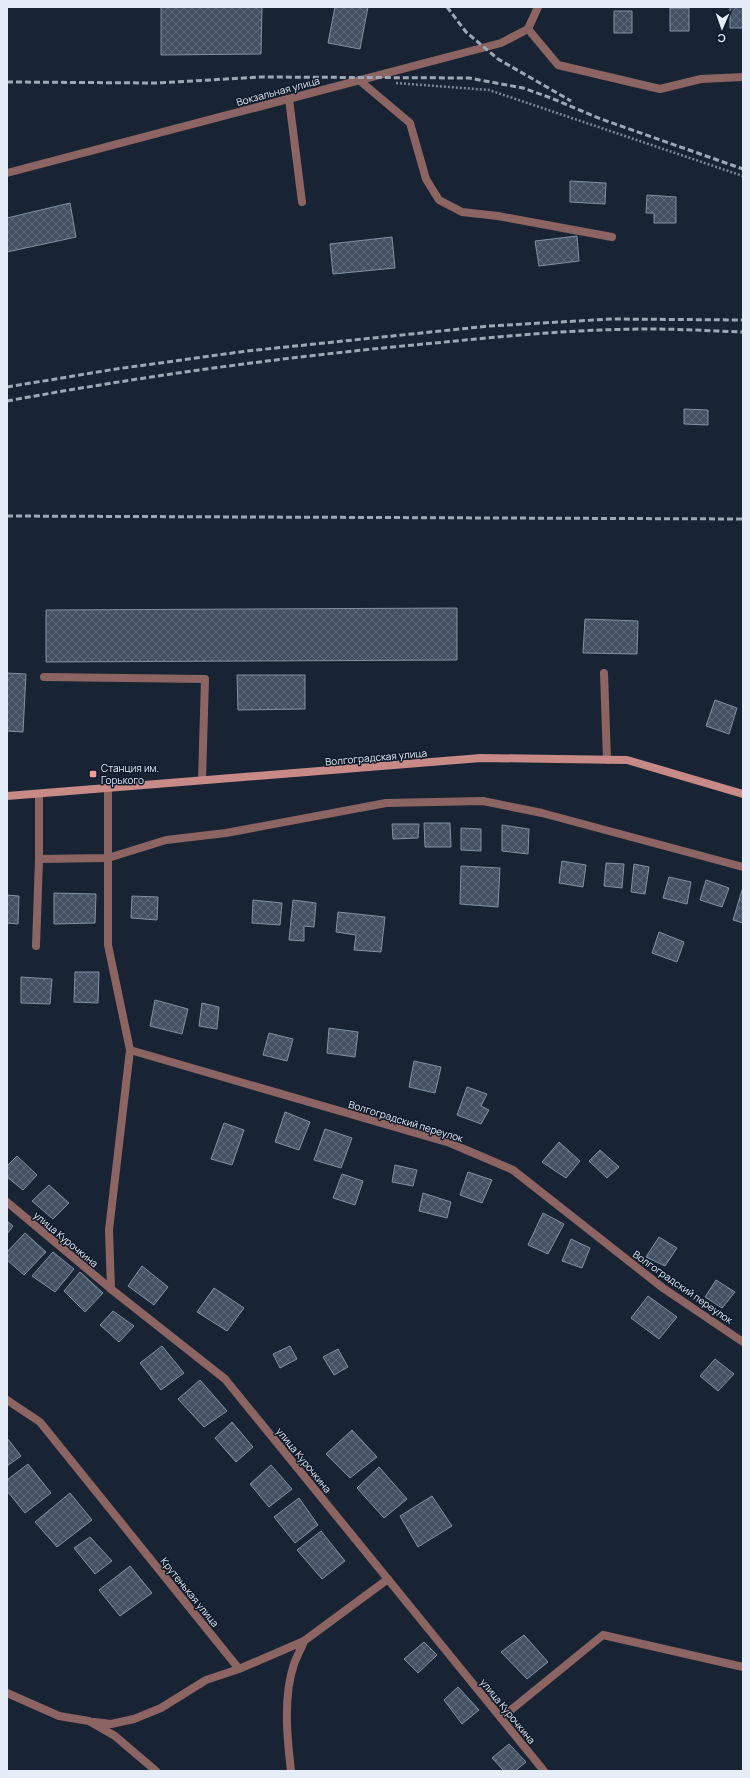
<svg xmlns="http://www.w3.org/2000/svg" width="750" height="1778" viewBox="0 0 750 1778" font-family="Manrope,sans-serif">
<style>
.building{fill:url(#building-cross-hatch);stroke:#8291a6}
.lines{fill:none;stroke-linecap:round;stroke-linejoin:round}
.path{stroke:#7b8693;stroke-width:2.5;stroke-dasharray:2 2;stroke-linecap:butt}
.lane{stroke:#8c6563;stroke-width:8}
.street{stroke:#8c6563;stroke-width:8}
.secondary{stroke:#c78a86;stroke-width:8}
.rail{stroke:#9ea7b4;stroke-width:3;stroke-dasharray:6 3;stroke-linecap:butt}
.poi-dot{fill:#f59b97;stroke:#0f1a2a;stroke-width:1.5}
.labels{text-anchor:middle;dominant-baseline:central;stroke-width:3;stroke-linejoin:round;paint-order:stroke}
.street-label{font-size:10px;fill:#e5edf8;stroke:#0f1a2a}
.poi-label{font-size:10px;fill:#e5edf8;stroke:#0f1a2a;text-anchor:start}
</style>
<defs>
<pattern id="building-cross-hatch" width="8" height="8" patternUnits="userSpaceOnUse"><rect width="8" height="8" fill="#445164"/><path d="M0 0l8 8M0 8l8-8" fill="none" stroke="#5f6a7b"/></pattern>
</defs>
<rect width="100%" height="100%" fill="#182434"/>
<path class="building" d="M161 7H262L261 54 161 55Z
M335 7H368L360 49 328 43Z
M730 7H743V28H730Z
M670 8H689V31H670Z
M614 11H632V33H614Z
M570 181 606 183 605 204 570 202Z
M647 195 676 197V223H654V213H646Z
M70 203 76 237 7 252V218Z
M577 236 579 261 539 266 535 241Z
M392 237 395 268 333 274 330 244Z
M684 409 708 410V425L684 424Z
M457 608V660L46 662V610Z
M585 619 638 621 637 654 583 653Z
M7 673 26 674 23 732 7 731Z
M237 675H305V709L238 710Z
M715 700 737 708 729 734 706 726Z
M424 823H450L451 847H425Z
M392 824H419L418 838 393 839Z
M502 825 529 829 528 854 502 851Z
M461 828 481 829V851L461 850Z
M562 861 586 865 583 887 559 883Z
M606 863 624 864 622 888 604 886Z
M634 864 649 867 645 894 631 892Z
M461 866 500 868 498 907 460 904Z
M669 877 691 882 687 904 663 898Z
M706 880 729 888 722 907 700 900Z
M743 887V923L733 920Z
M54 893 96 894 95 923 54 924Z
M7 895 19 896 18 924 7 923Z
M132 896 158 897 157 920 131 918Z
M253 900 282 903 280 925 252 923Z
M293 900 316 903 314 927 304 926V941L289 940Z
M338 912 385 917 381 952 354 950 356 935 336 932Z
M659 932 684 942 677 962 652 953Z
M75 972H99L98 1003 74 1002Z
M21 977 52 979 50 1004 21 1003Z
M155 1000 188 1009 182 1034 150 1026Z
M202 1003 219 1007 217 1029 199 1026Z
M329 1028 358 1032 355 1057 327 1053Z
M269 1033 293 1039 287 1061 263 1055Z
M414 1061 441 1067 435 1093 409 1087Z
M467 1087 487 1094 481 1106 489 1110 481 1124 457 1115Z
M285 1112 310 1122 299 1150 275 1142Z
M224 1123 244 1130 232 1165 211 1159Z
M325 1129 352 1138 341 1168 314 1160Z
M559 1142 580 1161 566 1178 542 1162Z
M600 1150 619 1167 607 1178 589 1161Z
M17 1156 37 1175 23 1190 7 1177V1166Z
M395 1165 417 1170 413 1186 392 1182Z
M468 1172 492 1180 482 1203 460 1195Z
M342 1174 363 1181 355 1205 333 1198Z
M49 1185 69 1203 53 1219 32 1201Z
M423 1193 451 1202 447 1218 419 1211Z
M543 1213 564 1224 548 1254 528 1245Z
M7 1221 13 1226 7 1234Z
M25 1233 46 1252 24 1275 7 1260V1252Z
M659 1237 677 1248 665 1266 646 1257Z
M571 1239 590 1248 582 1268 562 1261Z
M53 1252 74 1269 55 1292 32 1276Z
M142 1266 168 1287 154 1305 128 1286Z
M80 1272 103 1293 85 1312 64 1291Z
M716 1280 735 1292 722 1308 705 1297Z
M214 1288 244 1308 227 1331 197 1312Z
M648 1296 677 1317 659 1339 631 1318Z
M113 1311 134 1326 119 1342 100 1325Z
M162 1346 184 1373 161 1390 140 1363Z
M290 1346 297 1359 280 1368 273 1354Z
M338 1349 348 1367 334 1375 323 1357Z
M715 1359 734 1374 718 1391 700 1376Z
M200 1380 227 1411 204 1427 178 1399Z
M232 1422 253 1447 236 1462 215 1438Z
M352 1430 377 1457 350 1478 326 1454Z
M7 1438 21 1456 7 1466Z
M28 1464 51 1493 25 1513 7 1491V1480Z
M271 1465 292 1489 269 1507 250 1484Z
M379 1467 407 1499 384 1518 357 1488Z
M70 1493 92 1520 57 1547 35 1522Z
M432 1496 452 1526 418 1547 400 1516Z
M299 1498 318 1525 295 1543 274 1517Z
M321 1531 345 1561 322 1579 297 1550Z
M90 1537 112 1561 95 1574 74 1548Z
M130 1566 152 1593 120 1616 99 1590Z
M524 1635 548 1662 527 1679 501 1652Z
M424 1642 437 1655 418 1673 404 1659Z
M458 1687 479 1710 462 1724 444 1700Z
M509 1744 526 1762 515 1771H504L492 1758Z"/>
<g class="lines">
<path class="path" d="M396 83 489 90 743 176"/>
<path class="lane" d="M359 80 410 123 426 179 439 200 462 212 498 216 612 237
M289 99 302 202
M604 673 607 760
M44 677 205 679 202 780
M39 859 108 858 166 840 226 833 386 803 483 801 542 813 743 867
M501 1718 603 1635 743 1667"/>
<path class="street" d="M528 29 558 65 660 89 701 79 743 77
M7 173 501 43 528 29 538 7
M108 788V945L130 1050 109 1230 111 1289
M36 946 39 859V794
M130 1050 450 1143 513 1170 663 1288 743 1342
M7 1202 111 1289 225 1379 544 1771
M7 1400 40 1422 239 1669 304 1641 388 1579
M7 1693 59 1716 89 1721 115 1736 156 1771
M94 1722 111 1724 134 1719 161 1708 206 1680 239 1669
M291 1771C287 1737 283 1697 294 1664 297 1656 301 1649 304 1641"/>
<path class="secondary" d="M7 796 481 758 627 760 743 794"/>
<path class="rail" d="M447 7 466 32 498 59 571 101
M7 82 157 83 261 77 469 78 523 88 551 98 601 119 743 169
M7 387 116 369 247 351 489 326 612 319 743 320
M7 401C149 375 291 356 435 343 506 336 578 329 650 329 681 329 712 331 743 332
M7 516 743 519"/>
</g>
<rect class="poi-dot" x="89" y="770" width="8" height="8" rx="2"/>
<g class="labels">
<g class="street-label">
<text transform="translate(278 91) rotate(-15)">Вокзальная улица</text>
<text transform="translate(376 757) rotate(-5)">Волгоградская улица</text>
<text transform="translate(406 1121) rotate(17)">Волгоградский переулок</text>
<text transform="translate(66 1239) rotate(40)">улица Курочкина</text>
<text transform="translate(683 1287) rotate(35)">Волгоградский переулок</text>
<text transform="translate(304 1460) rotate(51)">улица Курочкина</text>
<text transform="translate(190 1592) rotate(51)">Крутенькая улица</text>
<text transform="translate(508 1711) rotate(51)">улица Курочкина</text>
</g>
<g class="poi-label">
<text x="101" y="768">Станция им.<tspan x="101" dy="12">Горького</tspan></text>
</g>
</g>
<rect width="750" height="1778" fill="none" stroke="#e5edf8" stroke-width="16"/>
<g transform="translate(722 28) rotate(182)" stroke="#0f1a2a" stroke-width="3" paint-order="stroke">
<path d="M0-3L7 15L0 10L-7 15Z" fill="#e5edf8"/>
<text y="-6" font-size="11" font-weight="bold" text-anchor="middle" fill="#e5edf8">С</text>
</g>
</svg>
